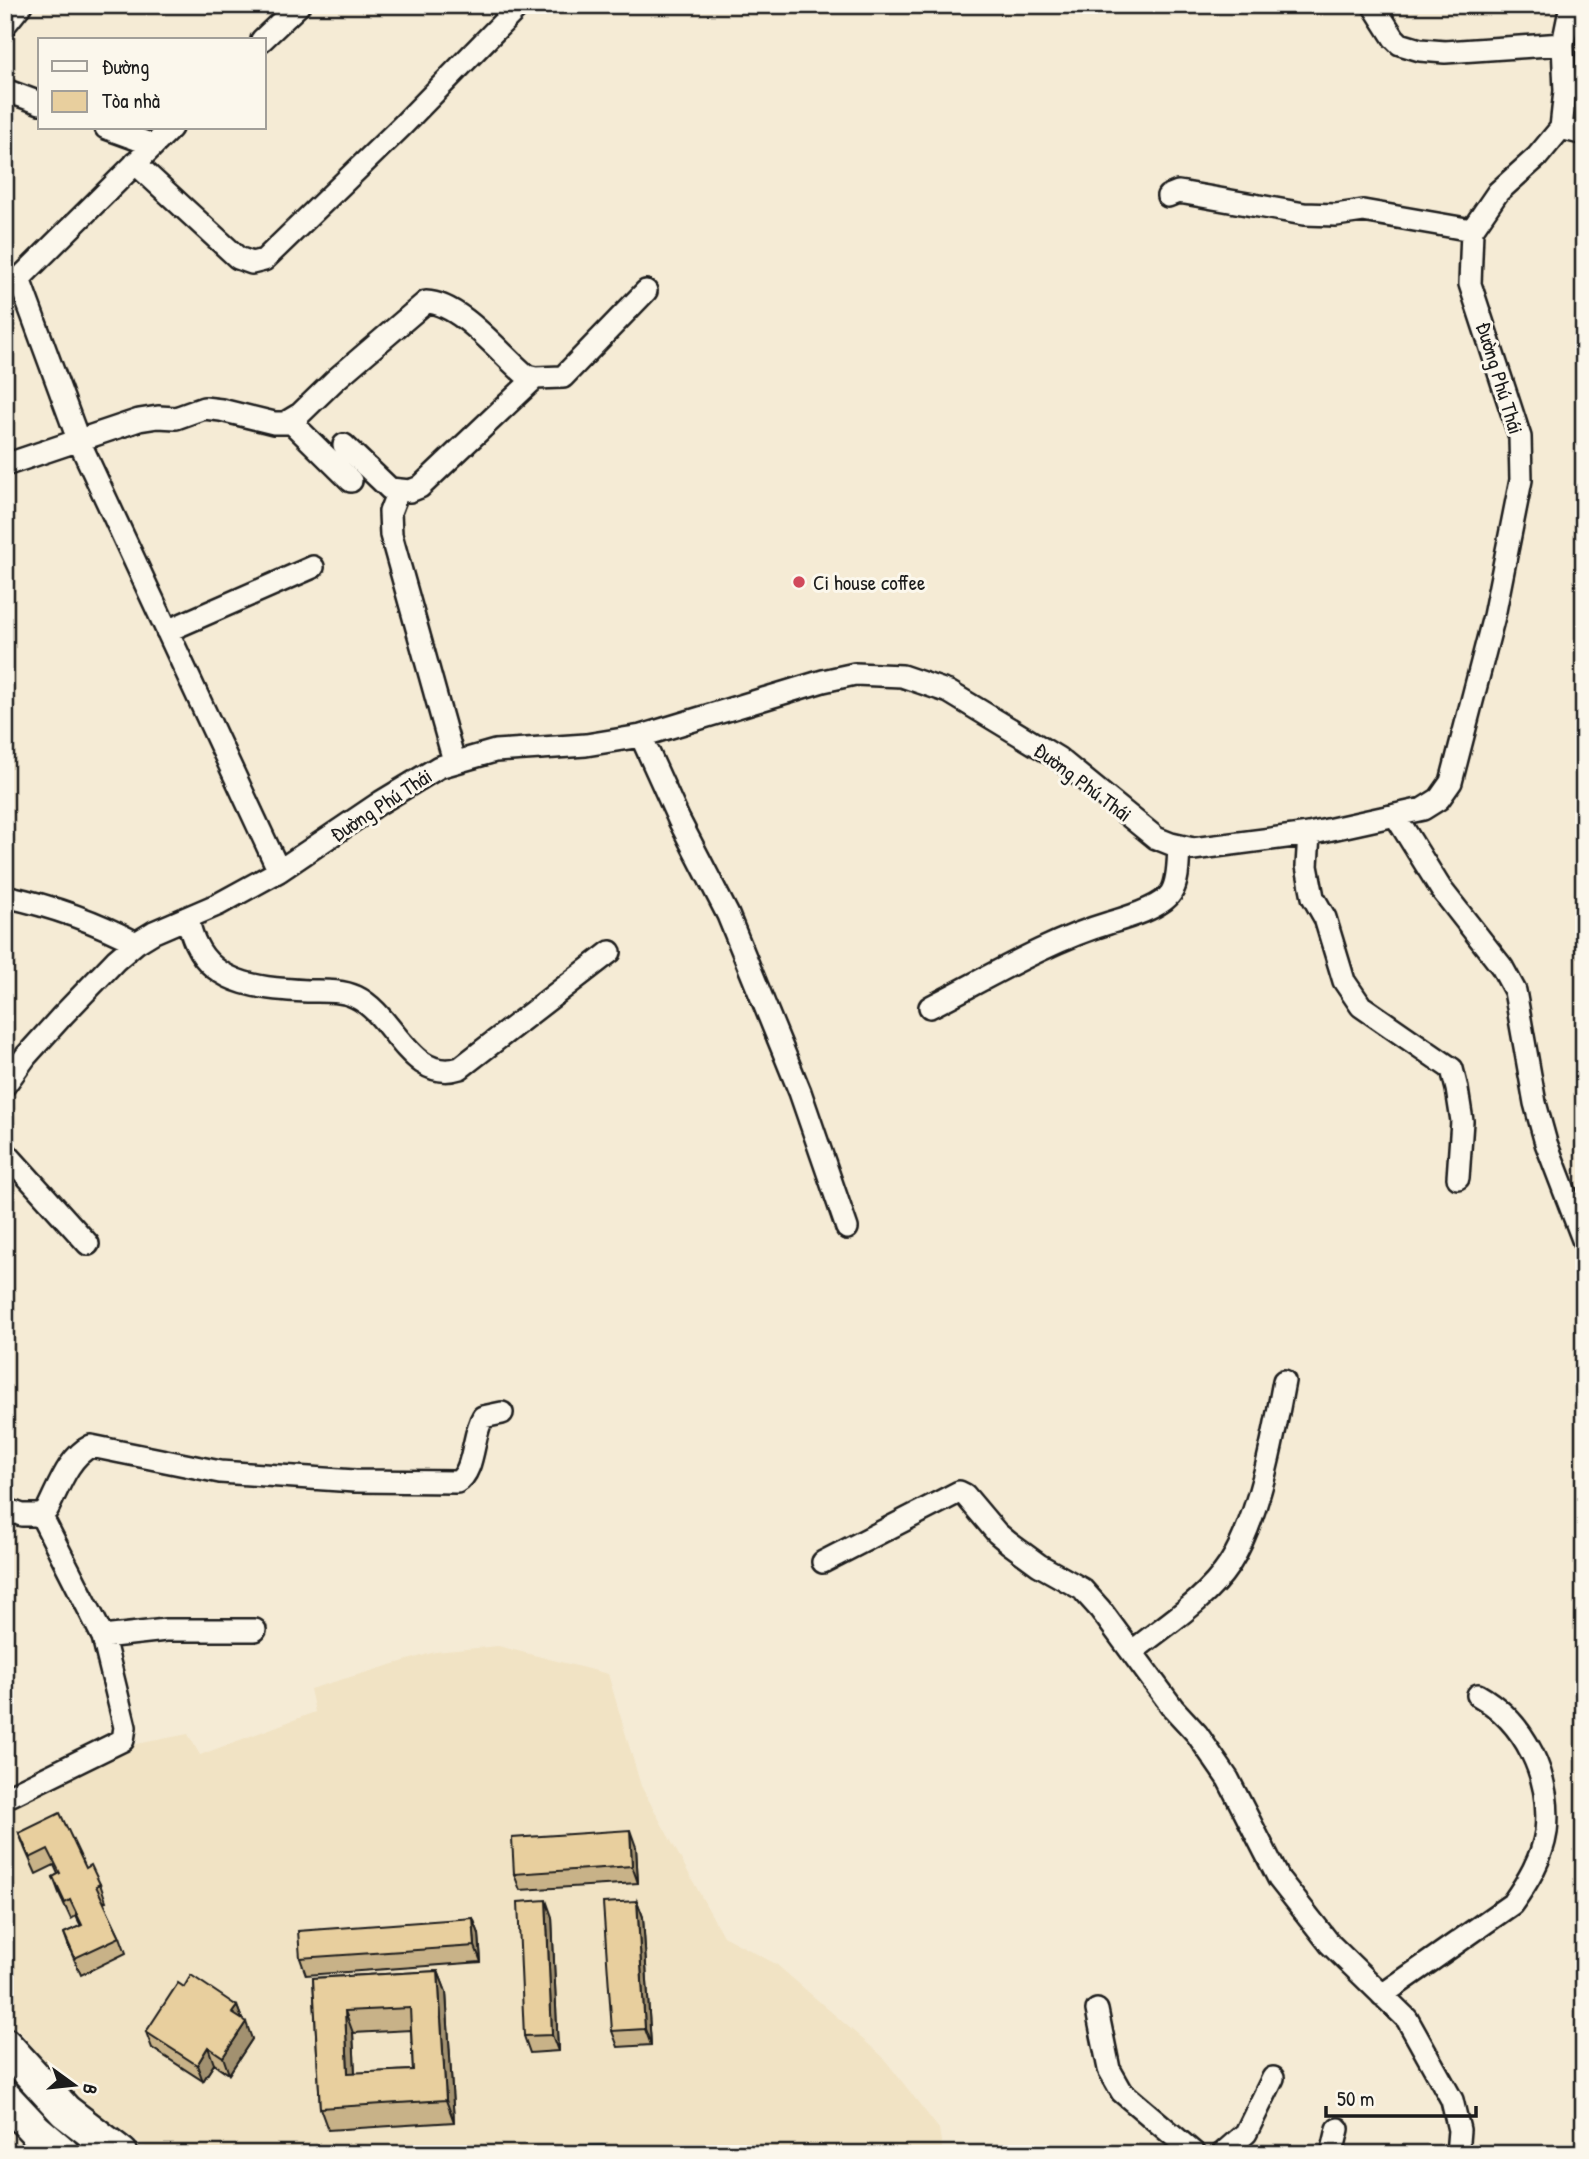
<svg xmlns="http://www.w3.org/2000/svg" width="1589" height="2159" viewBox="0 0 1589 2159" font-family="'Patrick Hand',sans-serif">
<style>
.built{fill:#f1e3c4}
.water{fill:#8acdeb;stroke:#5e8698;stroke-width:2}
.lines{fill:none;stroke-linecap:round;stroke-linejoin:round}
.minor-casing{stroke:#1c1c1c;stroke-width:26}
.trunk-casing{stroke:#1c1c1c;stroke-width:38}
.minor{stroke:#fbf7ec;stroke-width:21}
.trunk{stroke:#fbf7ec;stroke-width:33}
.wall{fill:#c8b288;stroke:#1c1c1c;stroke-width:2;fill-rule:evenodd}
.shaded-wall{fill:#a2916f;stroke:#1c1c1c;stroke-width:2}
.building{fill:#e8cf9e;stroke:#1c1c1c;stroke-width:2;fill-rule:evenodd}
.poi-dot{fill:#d1495b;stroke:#fbf7ec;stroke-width:2.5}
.labels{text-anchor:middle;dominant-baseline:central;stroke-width:6;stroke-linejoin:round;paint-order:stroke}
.street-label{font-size:21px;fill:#1c1c1c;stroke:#fbf7ec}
.poi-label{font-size:21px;fill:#1c1c1c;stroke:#fbf7ec;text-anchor:start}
</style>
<rect width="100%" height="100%" fill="#f5ebd5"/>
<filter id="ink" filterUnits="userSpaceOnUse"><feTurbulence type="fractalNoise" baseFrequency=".0143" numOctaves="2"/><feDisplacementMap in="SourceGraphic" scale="14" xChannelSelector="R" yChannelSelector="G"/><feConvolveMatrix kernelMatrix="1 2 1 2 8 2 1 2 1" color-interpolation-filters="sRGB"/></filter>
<g filter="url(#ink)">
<path class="built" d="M498 1646 608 1674 641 1786 723 1936 776 1964 882 2056 939 2129 943 2154H156L97 2113 40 2055 5 2013V1810L132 1745 188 1734 200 1755 315 1712 310 1689 435 1652Z"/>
<path class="water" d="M602 2145 642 2154H532L556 2147Z"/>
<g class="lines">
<defs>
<path id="minor" d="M1373 5 1394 38 1400 44 1420 50 1445 52 1563 44
M5 25 21 5
M262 40 299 5
M5 90 40 103
M106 128 153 145
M1561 128 1584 134
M135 163 238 258 252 263 264 260 401 127 520 5
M1168 196 1178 192 1185 193 1304 214 1336 215 1363 211 1472 230
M19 279 78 439 279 871
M7 283 19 279 171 128
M290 421 351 481
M344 445 390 489 410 491 420 487 535 378
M5 465 139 420 158 417 176 418 204 408 221 410 274 423H285L300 414 335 380 426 302C461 303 501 355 527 376L535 378 563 377 646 291
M398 491 390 512 391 535 454 761
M167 631 313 567
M641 736 679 820 728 915 800 1092 847 1228
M1395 815 1441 889 1502 967 1515 991 1535 1103 1546 1143 1584 1242
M1309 834 1307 866 1313 897 1325 918 1344 981 1361 1006 1452 1069 1457 1089 1462 1121 1458 1178
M5 896C51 906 95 921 136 943
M187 919C190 927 192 937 196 944 216 987 268 989 309 991 324 991 342 990 356 997 394 1015 411 1084 460 1068L610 952
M930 1007C987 978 1048 941 1109 923 1126 918 1161 908 1171 893 1179 881 1178 860 1179 846
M5 1085 26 1056 63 1015 116 960 136 943 154 932 219 904 279 871 381 802 439 767 495 751 586 745 641 736 823 681 855 674 902 676 949 692 1058 758 1156 838 1171 844 1193 849 1309 834 1423 809 1439 799 1451 782 1494 616 1521 480 1520 437 1470 284 1472 230 1498 192 1537 157 1561 128 1565 91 1563 44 1571 5
M5 1152 88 1244
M5 1509 22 1515H41L47 1510C58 1489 68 1457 91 1446L220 1472 355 1481 457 1482C475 1472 472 1435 483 1417L502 1413
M41 1515 103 1637 166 1630H255
M823 1562 959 1492 965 1495 997 1533 1009 1543 1039 1565 1082 1589 1100 1609 1173 1708 1197 1734 1228 1779 1279 1879 1330 1944 1407 2019 1452 2100 1459 2130 1457 2154
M1133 1651C1165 1625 1206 1600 1229 1565 1259 1519 1274 1436 1284 1381
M5 1798 123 1740 125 1727 103 1637
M1382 1995 1512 1904C1527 1883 1542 1859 1546 1832 1552 1777 1525 1722 1478 1695
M1097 2010 1109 2069 1122 2092 1195 2154
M1222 2154 1246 2133 1273 2078
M1332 2154 1338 2129"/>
<path id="trunk" d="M5 2045 65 2111 121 2154
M5 2098 35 2130 63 2154"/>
</defs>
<use href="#minor" class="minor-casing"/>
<use href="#trunk" class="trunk-casing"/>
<use href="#minor" class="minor"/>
<use href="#trunk" class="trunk"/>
</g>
<path class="wall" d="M19 1833 86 1868 100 1884 106 1901 103 1902 120 1937 126 1953 81 1975 70 1950 64 1933 81 1926 76 1916 71 1919 59 1893 53 1877 58 1874 54 1865 36 1874 25 1849Z
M636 1847 638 1883 520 1890 514 1874Z
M637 1901 643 1917 651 2045 618 2047 612 2031Z
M552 1917 558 2051 530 2053 524 2036Z
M473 1918 479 1934 481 1962 306 1975 300 1958Z
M438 1971 446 1992 454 2122 328 2130 320 2108 313 1978ZM411 2030 413 2070 355 2073 353 2033Z
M184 1987 237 2006 242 2019 252 2039 229 2074 214 2064 203 2081 152 2048 146 2032Z"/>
<path class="shaded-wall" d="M630 1830 636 1847 638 1883 632 1866Z
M546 1900 552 1917 558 2051 552 2035Z
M637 1901 643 1917 651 2045 645 2029Z
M473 1918 479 1934 481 1962 475 1946Z
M438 1971 446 1992 454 2122 446 2100Z
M237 2006 243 2022 232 2013Z
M345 2011 353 2033 356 2095 348 2073Z
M246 2022 252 2039 229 2074 223 2057Z
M208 2047 214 2064 203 2081 197 2065Z"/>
<path class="building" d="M60 1813 86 1868 91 1865 100 1884 96 1886 120 1937 75 1958 64 1933 82 1925 70 1900 65 1903 53 1877 60 1873 48 1849 30 1858 19 1833Z
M630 1830 632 1866 514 1874 512 1838Z
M546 1900 552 2035 524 2036 518 1902Z
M637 1901 645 2029 612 2031 603 1903Z
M473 1918 475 1946 300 1958 298 1931Z
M438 1971 446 2100 320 2108 313 1978ZM410 2008 413 2070 348 2073 345 2011Z
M191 1975 237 2006 232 2013 246 2022 223 2057 208 2047 197 2065 146 2032 178 1983 184 1987Z"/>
</g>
<circle class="poi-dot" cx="799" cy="582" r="7"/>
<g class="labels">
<g class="street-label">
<text transform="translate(1500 378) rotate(73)">Đường Phú Thái</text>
<text transform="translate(1083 782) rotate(37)">Đường Phú Thái</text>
<text transform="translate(381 805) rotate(-33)">Đường Phú Thái</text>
</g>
<g class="poi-label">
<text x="813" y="582">Ci house coffee</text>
</g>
</g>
<rect width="1589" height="2159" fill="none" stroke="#fbf7ec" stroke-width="28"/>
<rect x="14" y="14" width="1561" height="2131" fill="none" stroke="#1c1c1c" stroke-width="2.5" filter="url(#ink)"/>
<rect x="38" y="38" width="228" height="91" fill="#fbf7ec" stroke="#a29f99" stroke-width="2"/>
<rect x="52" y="61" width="35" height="10" fill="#fbf7ec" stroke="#a29f99" stroke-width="2"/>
<text x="102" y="74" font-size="21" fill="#1c1c1c">Đường</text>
<rect x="52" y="91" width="35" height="21" fill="#e8cf9e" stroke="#a29f99" stroke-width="2"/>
<text x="102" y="108" font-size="21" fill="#1c1c1c">Tòa nhà</text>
<g transform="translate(74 2085) rotate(105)" stroke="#fbf7ec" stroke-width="5" paint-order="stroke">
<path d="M0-5L12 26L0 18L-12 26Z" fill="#1c1c1c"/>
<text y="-10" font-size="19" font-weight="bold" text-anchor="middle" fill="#1c1c1c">B</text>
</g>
<path d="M1326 2106v10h150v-10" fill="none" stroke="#1c1c1c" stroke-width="3.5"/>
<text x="1337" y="2106" font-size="21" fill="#1c1c1c" stroke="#fbf7ec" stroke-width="5" paint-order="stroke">50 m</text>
</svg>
